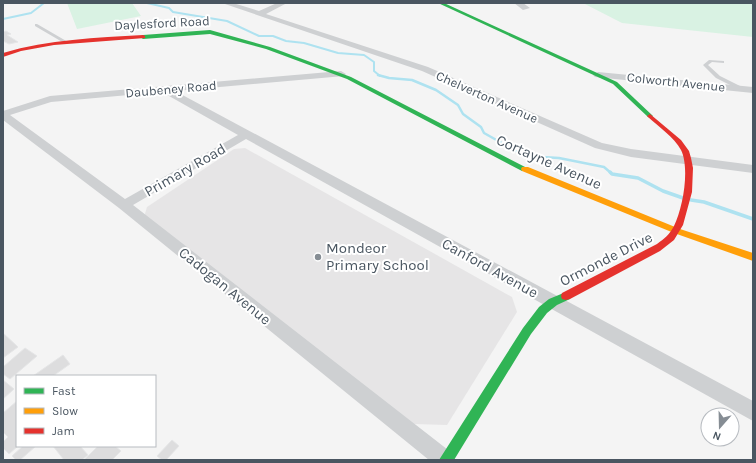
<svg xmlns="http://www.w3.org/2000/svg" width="756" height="463" viewBox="0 0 756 463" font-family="Karla,sans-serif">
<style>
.education{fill:#e6e5e6}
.green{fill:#d9f2e3}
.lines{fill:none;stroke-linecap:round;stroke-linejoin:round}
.stream-far2{stroke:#aee2f0;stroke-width:2}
.stream-far1{stroke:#aee2f0;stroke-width:2.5}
.stream{stroke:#aee2f0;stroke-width:3.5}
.building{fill:#ddddde;stroke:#e5e6e7}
.lane{fill:#ced0d2;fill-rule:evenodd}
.street{fill:#ced0d2;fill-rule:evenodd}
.fast{fill:#30b455;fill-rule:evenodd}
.slow{fill:#ff9f0a;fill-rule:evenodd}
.jam{fill:#e5322d;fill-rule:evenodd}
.poi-dot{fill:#868d94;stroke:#fff;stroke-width:1.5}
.labels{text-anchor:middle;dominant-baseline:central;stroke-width:4;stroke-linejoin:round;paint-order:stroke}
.far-street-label{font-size:13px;fill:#4a5661;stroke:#fff}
.street-label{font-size:15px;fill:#4a5661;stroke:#fff}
.poi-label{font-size:15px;fill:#4a5661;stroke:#fff;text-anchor:start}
</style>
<rect width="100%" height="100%" fill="#f4f4f4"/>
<path class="education" d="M245 148 512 297 517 312 447 425 414 424 144 217 147 207 234 149Z"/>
<path class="green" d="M67 3H132L141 16 77 29Z
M583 3H753V37L622 23Z"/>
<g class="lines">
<path class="stream-far2" d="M147 3 169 8 173 12 227 21 259 36H273L286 41 304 43 338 53 364 55 374 62V71L380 76
M3 19 31 13 44 3"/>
<path class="stream-far1" d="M378 75 389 78 412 80 436 90 458 105 463 114 481 127 484 133 525 156 559 158 604 167 611 173"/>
<path class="stream" d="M610 172 612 174 638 178 663 191 683 198
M691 200 704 202 753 219"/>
</g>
<path class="building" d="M6 31 11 34 7 35 18 42 9 44 3 41V32Z
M3 333 18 347 3 358Z
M25 348 37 356 10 379 3 374V367Z
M63 355 70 364 53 376H33Z
M3 380 14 389 3 399Z
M17 401 18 446 9 454 3 448V442L8 437 3 432V413Z
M172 440 179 446 166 460H162L157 456Z
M23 446H36L20 460H16L12 456Z
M53 446H80L88 455 82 460H64Z
M98 446H115L121 451 112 460H84Z"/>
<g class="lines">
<path class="lane" d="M35 24H37L68 42 64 43 35 26Z
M709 60 724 61V63L712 62 708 65 720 76 744 88V90H740L716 78 703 65Z"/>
<path class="street" d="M222 3H233L259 11 277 3H287L266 14 428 67 602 143 631 149 753 165V173L631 157 595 148 422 71Z
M514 3H523L530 8 523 10Z
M341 71 346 74 344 76 175 91 753 401V421L246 139 133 205 452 453 455 460H429L119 208 3 120V111L50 96ZM162 92 238 135 125 199 10 115 51 102Z
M598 72 753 87V93L595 77 593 75Z"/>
<path class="fast" d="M438 3H444L617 82 653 116 650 118 648 117 613 84Z
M210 30 270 47 351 77 529 169 528 171H522L347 79 266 49 210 34 143 39 140 37 143 35Z
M566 292 570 293 571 296 570 299 557 305 547 313 531 334 454 460H439L523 328 539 307 549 299Z"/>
<path class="slow" d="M522 167H528L680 229 753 253V261L674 233 522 171 521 169Z"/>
<path class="jam" d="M143 35 145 36V38L54 45 21 51 3 57V53C49 39 96 38 143 35Z
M650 114 681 140 689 151 691 158 693 168 692 192 683 225 674 240 660 251 570 299 566 300 562 299 561 296 562 293 657 244C664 239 670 234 674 226 683 208 690 168 681 150 674 137 659 127 648 117L647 116Z"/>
</g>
<circle class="poi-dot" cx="318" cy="257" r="4"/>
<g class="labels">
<g class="far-street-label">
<text transform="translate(162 23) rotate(-3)">Daylesford Road</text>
<text transform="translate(676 82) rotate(6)">Colworth Avenue</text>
<text transform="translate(171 89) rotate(-5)">Daubeney Road</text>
<text transform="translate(487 97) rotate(24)">Chelverton Avenue</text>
</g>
<g class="street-label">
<text transform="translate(549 162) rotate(24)">Cortayne Avenue</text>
<text transform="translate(185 170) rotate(-30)">Primary Road</text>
<text transform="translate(606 259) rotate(-27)">Ormonde Drive</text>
<text transform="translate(490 268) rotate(29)">Canford Avenue</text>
<text transform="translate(225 286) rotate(39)">Cadogan Avenue</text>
</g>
<g class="poi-label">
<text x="326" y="248">Mondeor<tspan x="326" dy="17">Primary School</tspan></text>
</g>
</g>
<rect width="756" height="463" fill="none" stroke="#4a5661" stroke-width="8"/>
<rect x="16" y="375" width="140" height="72" fill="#ffffff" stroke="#b7bbc0"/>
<rect x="24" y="388" width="20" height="6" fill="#30b455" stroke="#b7bbc0"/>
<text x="52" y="395" font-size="12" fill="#4a5661">Fast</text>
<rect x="24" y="408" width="20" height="6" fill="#ff9f0a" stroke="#b7bbc0"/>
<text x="52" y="415" font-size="12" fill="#4a5661">Slow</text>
<rect x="24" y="428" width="20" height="6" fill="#e5322d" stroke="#b7bbc0"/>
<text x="52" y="435" font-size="12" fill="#4a5661">Jam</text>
<g transform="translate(720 427) rotate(200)"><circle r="19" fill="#ffffff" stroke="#b7bbc0"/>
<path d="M0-3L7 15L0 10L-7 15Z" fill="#868d94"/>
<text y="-6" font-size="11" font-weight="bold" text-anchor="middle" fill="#4a5661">N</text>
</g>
</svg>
